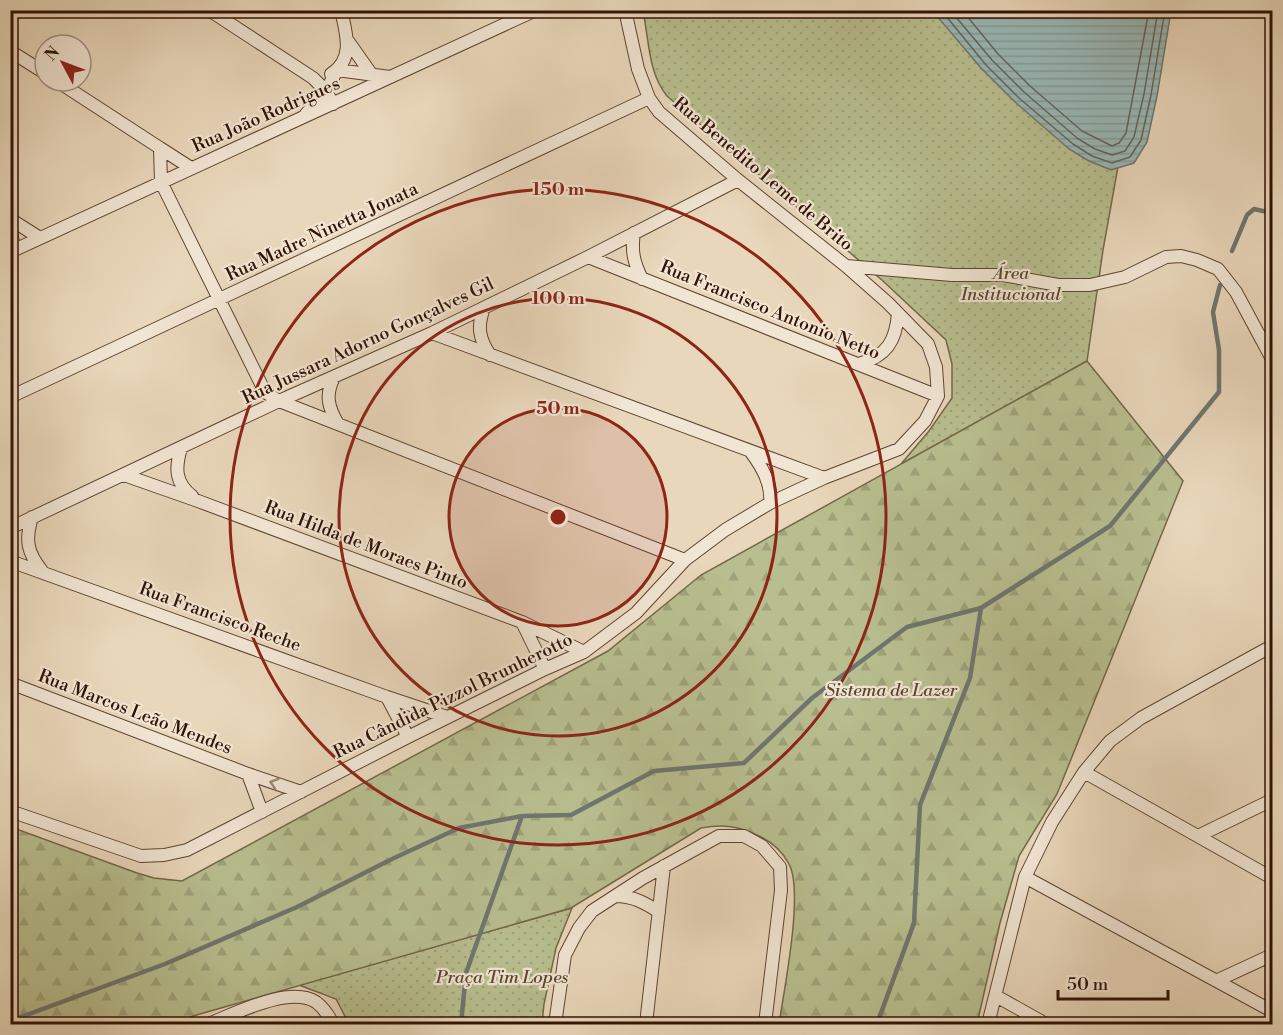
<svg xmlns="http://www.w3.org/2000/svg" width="1283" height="1035" viewBox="0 0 1283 1035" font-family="'Libre Bodoni',serif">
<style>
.grass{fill:url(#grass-dots);stroke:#74684a;stroke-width:1.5}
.forest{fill:url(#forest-firs);stroke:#74684a;stroke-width:1.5}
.water{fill:url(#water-rules);stroke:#6f7670;stroke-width:1.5}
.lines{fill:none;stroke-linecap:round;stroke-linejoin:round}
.shore{stroke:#65655e;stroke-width:1.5}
.stream{stroke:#6f7670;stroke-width:4.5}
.minor-casing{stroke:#5f4332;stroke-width:14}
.minor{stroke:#f1e5d3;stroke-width:12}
.oneway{stroke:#9b8676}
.ring{fill:none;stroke:#8f2418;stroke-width:3}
.labels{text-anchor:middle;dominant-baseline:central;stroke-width:4.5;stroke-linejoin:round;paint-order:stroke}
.street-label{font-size:18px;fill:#311205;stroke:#f1e5d3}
.park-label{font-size:18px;font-style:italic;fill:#5a462e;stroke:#f1e5d3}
.centre{fill:#8f2418;stroke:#f1e5d3;stroke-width:3}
.ring-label{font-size:18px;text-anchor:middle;font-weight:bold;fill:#8f2418;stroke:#f1e5d3;stroke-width:4.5;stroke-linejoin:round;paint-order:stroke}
</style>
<defs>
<pattern id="grass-dots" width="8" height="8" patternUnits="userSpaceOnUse" patternTransform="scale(1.5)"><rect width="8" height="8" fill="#b8be8f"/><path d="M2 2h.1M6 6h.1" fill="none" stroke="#9fa27a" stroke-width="1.8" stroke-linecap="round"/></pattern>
<pattern id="forest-firs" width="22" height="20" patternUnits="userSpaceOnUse" patternTransform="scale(1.5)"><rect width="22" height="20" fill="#b8be8f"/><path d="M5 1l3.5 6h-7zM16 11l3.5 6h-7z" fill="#9fa27a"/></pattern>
<pattern id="water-rules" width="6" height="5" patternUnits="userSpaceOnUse" patternTransform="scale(1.5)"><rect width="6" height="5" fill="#99b8b7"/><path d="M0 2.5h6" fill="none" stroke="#849d9c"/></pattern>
</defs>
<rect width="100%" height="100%" fill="#e9d7bb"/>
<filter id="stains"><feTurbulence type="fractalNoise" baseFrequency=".00333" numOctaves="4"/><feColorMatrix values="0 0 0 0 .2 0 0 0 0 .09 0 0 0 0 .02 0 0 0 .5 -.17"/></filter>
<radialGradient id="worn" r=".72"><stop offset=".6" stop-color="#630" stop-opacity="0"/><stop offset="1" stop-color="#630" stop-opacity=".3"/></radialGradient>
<path class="grass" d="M643 11H1146L1103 250 1087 361 901 464 929 431 952 398V364L946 340 883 281 667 96C648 73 649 39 643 11Z
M572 908 556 948 544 1004 542 1024H349L336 999 299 985Z"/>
<path class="forest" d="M1087 361 1183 481 1057 794 1019 856 1000 923 977 1024H779C784 990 804 892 789 864 782 851 772 842 759 836 739 826 723 824 701 828L571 908 193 1016 178 1024H11V827L137 873 154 878 182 881 608 651 701 575Z"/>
<path class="water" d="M935 11H1171L1157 96 1147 142 1134 163 1111 170 1089 161 1069 149 1015 102 981 68 936 15Z"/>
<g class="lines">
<path class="shore" d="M941 10 986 65 1019 98 1073 144 1092 156 1112 163 1130 157 1141 140 1151 95 1165 10
M950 10 992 60 1024 92 1077 138 1095 149 1112 155 1125 151 1134 137 1144 94 1158 10
M962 10 998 54 1030 86 1082 131 1112 146 1119 143 1126 133 1149 10"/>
<path class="stream" d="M1232 251 1247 215 1254 209 1272 213
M10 1021 165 964 297 907 392 859 459 828 522 816 571 815 654 771 744 763 812 698 907 627 981 608
M461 1024 466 973 522 816
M877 1024 914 923 920 805 970 678 981 608 1110 526 1219 392V350L1213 312 1220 285"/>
<defs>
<path id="minor" d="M209 10 313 78 326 91 333 104
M625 10 638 69 649 98 659 112 738 180 846 266 888 303 928 344 936 367 938 396
M348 41 372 75
M10 51 45 73
M331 74C355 59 346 33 341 10
M57 81 160 148
M306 114 326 91 337 70 390 77
M191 168 160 148 161 182 265 392 279 401 685 560
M10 219 40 238
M10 229 15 250
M634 233C631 251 634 263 642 279
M10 252 536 10
M588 257 938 396
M846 266 952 275H1003L1058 285H1090L1125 277 1166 257 1181 256 1197 260 1218 269 1236 292 1272 359
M484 308C477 326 479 339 490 355
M432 333 824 478
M859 364C886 356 896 342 898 313
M334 377C325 395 328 407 338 424
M10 397 649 98
M181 448C175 468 175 483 192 496
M751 452C762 467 772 484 770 503
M124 475 198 501 522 622 584 652
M32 517C25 540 27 552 42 571
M10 528 279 401 432 333 588 257 738 180
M10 561 387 697 447 717
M522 622 545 669
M10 683 248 774 301 792
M387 697 408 737
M1084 772 1272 878
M248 774 262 812
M10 811 141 856 164 855 187 850 408 737 545 669 584 652 636 613 685 560 725 530 770 503 824 478 899 449 925 421 938 396
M1198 836 1272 800
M1025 877 1272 1011
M615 896C632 896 644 902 659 912
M1218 980 1272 955
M996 996 1046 1024
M208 1024C235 1014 289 985 316 1002 324 1008 329 1016 333 1024
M555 1024 565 955 579 928 592 911 643 878 719 836H744L762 846 780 867 781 890 765 1024
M646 1024 664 866
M988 1024 1025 877 1052 822 1084 772 1110 741 1141 718 1272 646"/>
</defs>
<use href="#minor" class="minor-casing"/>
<use href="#minor" class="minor"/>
</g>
<defs><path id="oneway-chevron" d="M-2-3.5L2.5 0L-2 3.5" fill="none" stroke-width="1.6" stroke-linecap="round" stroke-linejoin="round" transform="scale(1.5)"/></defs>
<use class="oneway" href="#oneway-chevron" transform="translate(274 783) rotate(-162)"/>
<circle cx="558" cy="517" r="109" fill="#8f2418" fill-opacity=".12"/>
<g class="ring">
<circle cx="558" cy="517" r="109"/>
<circle cx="558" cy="517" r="219"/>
<circle cx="558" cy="517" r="328"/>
</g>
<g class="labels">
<g class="street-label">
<text transform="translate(266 115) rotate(-24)">Rua João Rodrigues</text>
<text transform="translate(763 174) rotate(40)">Rua Benedito Leme de Brito</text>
<text transform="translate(322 232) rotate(-25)">Rua Madre Ninetta Jonata</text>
<text transform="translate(770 310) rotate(22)">Rua Francisco Antonio Netto</text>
<text transform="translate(368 341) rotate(-25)">Rua Jussara Adorno Gonçalves Gil</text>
<text transform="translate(366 545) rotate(21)">Rua Hilda de Moraes Pinto</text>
<text transform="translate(220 617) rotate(20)">Rua Francisco Reche</text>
<text transform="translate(453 696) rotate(-26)">Rua Cândida Pizzol Brunherotto</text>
<text transform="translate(135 712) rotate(21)">Rua Marcos Leão Mendes</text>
</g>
<g class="park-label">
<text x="1011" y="273">Área<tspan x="1011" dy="21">Institucional</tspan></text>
<text x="891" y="690">Sistema de Lazer</text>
<text x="502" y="977">Praça Tim Lopes</text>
</g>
</g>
<circle cx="558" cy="517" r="9" class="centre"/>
<g class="ring-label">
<text x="558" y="195">150 m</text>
<text x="558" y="304">100 m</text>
<text x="558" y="414">50 m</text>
</g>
<rect width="1283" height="1035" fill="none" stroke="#e9d7bb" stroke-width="36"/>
<rect x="12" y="12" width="1259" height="1011" fill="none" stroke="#311205" stroke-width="3"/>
<rect x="18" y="18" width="1247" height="999" fill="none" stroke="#311205" stroke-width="1.5"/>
<g transform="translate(63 63) rotate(311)"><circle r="28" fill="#f1e5d3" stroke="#a49181" stroke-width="1.5"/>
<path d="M0-4.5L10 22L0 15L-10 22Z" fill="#8f2418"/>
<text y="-9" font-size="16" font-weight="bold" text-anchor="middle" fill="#311205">N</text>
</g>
<path d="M1058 990v9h110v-9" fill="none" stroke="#311205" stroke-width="3"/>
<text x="1067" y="990" font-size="18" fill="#311205" stroke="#f1e5d3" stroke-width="4.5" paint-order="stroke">50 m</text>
<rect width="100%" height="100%" filter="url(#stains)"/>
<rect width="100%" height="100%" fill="url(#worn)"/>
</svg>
